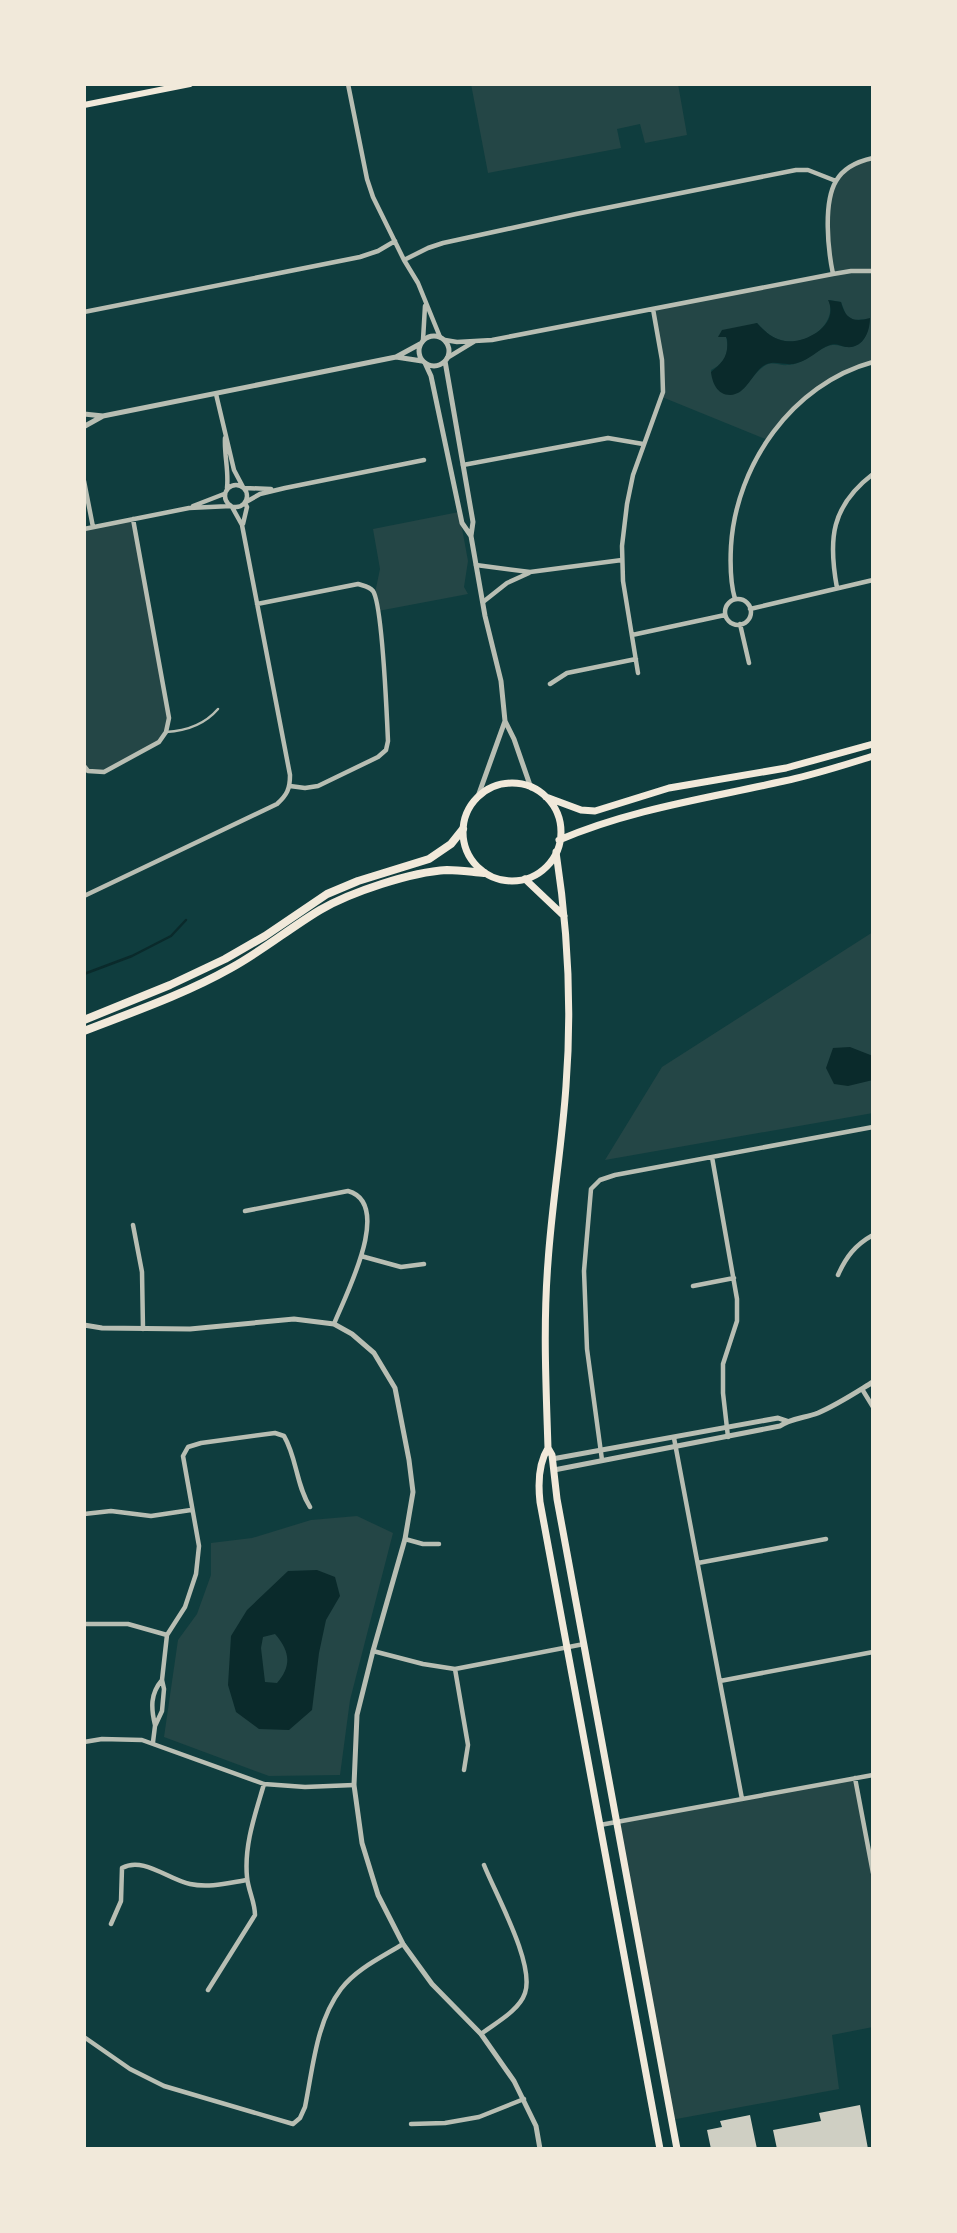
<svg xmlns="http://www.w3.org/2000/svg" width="957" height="2233" viewBox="0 0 957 2233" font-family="Commissioner,sans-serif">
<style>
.green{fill:#244646;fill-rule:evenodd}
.water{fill:#0a2a2b;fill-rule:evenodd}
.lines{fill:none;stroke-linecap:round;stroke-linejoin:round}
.stream{stroke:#0a2a2b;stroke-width:2.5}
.building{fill:#cfcfc3}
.service{stroke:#b8beb3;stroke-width:2.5}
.minor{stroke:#b8beb3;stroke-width:4.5}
.tertiary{stroke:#b8beb3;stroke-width:5}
.secondary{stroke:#f1e9da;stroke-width:6}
.primary{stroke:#f1e9da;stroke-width:7}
.trunk{stroke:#f1e9da;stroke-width:7}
.motorway{stroke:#f1e9da;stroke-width:8}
</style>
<rect width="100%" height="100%" fill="#0f3d3e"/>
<path class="green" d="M471 84H678L687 135 645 143 640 124 617 129 621 148 488 173Z
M873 158V362L834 378 798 405 768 440 662 397 663 381 653 309 833 274C829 251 824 201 836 181 844 167 859 163 873 158ZM829 300 841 302 846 315 853 320 869 319C869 331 865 346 849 347 841 347 836 343 828 346 813 352 804 364 788 365 780 366 773 361 766 365 757 370 750 381 743 389L714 383 711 370C726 363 730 352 726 337L718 336 757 323C765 332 773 339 785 341 808 345 837 324 829 300Z
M459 512 468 561 464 587 468 594 378 611 375 593 380 569 373 529Z
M133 519 169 718 166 732 159 742 104 772 88 771 84 766V529Z
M873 932V1113L605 1160 662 1067Z
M357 1516 393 1533 350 1700 340 1775 269 1776 164 1737 178 1640 197 1614 211 1575V1543L252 1538 311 1520Z
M855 1778 873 1873V2027L832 2035 839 2089 671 2120 616 1822Z"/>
<path class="water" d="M828 300 841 302C845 319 854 323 870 318 870 332 863 349 846 347 840 346 836 343 830 345 818 349 810 360 797 363 788 366 780 362 771 363 753 365 750 394 730 395 717 395 712 382 711 372 722 363 729 356 727 339L726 337H718L722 330 757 323C765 332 773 339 785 341 807 344 840 324 828 300Z
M850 1047 873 1056V1080L848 1086 834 1084 826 1068 833 1048Z
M317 1570 335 1577 340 1596 326 1620 319 1653 312 1710 289 1730 259 1729 236 1712 228 1685 231 1636 247 1610 288 1571ZM275 1634C290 1651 292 1666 277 1683L265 1682 261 1648 263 1637Z"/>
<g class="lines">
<path class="stream" d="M84 974 132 956 171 936 186 920"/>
</g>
<path class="building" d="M860 2105 868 2149H777L773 2130 821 2121 819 2113Z
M750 2115 757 2149H711L707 2130 722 2127 720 2121Z"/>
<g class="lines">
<path class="service" d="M166 732C186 731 205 724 218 709"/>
<path class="minor" d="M348 84 367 179 373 197 404 260 418 283 440 337
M404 260 428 248 443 243 576 214 796 170H808L836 181
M833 274C828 250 823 203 836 181 844 167 859 161 873 158
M84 312 360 257 378 251 395 241
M423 340 425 306
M445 340 457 342 492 340 833 274 851 271H873
M447 358 475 341
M216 394 234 470 243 487
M225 438C224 455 229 471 227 488
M463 465 608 438 643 444
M84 481 93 527
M225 496a11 11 0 1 1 22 0a11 11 0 1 1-22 0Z
M244 488 271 489
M246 502 260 494 285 488 424 460
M193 506 224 494
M243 524 247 507 245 503
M84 529 189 508 231 506
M476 565 530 572 622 560
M837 588C828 539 831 506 873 474
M735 599C730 582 730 565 731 546 736 465 792 384 873 362
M725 612a13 13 0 1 1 26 0a13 13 0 1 1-26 0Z
M483 602 507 583 529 573
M257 604 358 584C364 586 369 586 373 591 382 604 387 718 388 741L386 750 378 757 318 786 305 788 290 786
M750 609 873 580
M740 624 749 663
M632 635 725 615
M638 673 623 581 622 546 627 504 633 475 663 392 662 360 653 309
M550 684 567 673 636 659
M84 766 88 771 104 772 159 742 166 732 169 718 133 519
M84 896 277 804C287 795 290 789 290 775L242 525 232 507
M712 1157 737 1299V1321L723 1364V1393L728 1437
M245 1211 348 1191C394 1204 345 1296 334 1324
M133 1225 142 1272 143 1329
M361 1256 401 1267 424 1264
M838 1275C846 1257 855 1245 873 1235
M693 1286 734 1278
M862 1389 873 1407
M674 1438 742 1799
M602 1460 587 1349 584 1271 591 1189 600 1180 615 1175 873 1127
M84 1514 111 1511 151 1516 191 1510
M405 1539 423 1544H439
M698 1563 826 1539
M84 1624H128L167 1635
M373 1651 423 1664 455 1669 584 1644
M455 1669 468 1745 464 1770
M720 1681 873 1652
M155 1725C151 1708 150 1694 162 1680
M84 1742 102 1739 142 1740 264 1784 305 1787 354 1785
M153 1742 155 1726 162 1711 164 1689 162 1680 167 1635 185 1607 196 1574 199 1546 183 1456 188 1447 201 1443 275 1433 284 1436C297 1458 296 1485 310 1507
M855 1778 873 1873
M600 1825 873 1775
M111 1924 121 1901 122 1868C143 1856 169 1880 190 1884 209 1888 228 1883 247 1880
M208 1990 255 1915C255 1902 248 1890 247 1877 244 1845 255 1815 264 1784
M481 2034C495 2023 519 2011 525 1993 535 1964 496 1895 484 1865
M84 2037 130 2069 164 2086 293 2124 300 2118 305 2107C313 2068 316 2022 341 1989 356 1969 382 1957 403 1944
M411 2124 445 2123 479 2117 524 2099"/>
<path class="tertiary" d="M419 351a15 15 0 1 1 30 0a15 15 0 1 1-30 0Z
M396 357 420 344
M445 361 473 522 471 536 485 616 501 681 505 721 514 739 531 788
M425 363 431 376 462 523 471 536
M84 414 103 416
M85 426 103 416 396 357 422 361
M477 799 505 721
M84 1325 102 1328 190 1329 294 1319 334 1324 352 1334 374 1353 395 1388 409 1460 413 1492 405 1539 373 1651 357 1715 354 1785 362 1843 378 1895 403 1944 432 1984 481 2034 514 2081 536 2126 540 2149
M552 1459 778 1418 787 1421
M554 1470 780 1426C791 1418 805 1418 818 1413 837 1405 855 1393 873 1382"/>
<path class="secondary" d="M84 105 190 84"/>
<path class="primary" d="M556 852C568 930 572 1008 566 1086 562 1145 552 1203 548 1262 543 1326 546 1385 548 1448L552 1455 557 1499 677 2149
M525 879 564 916
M548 1448C538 1464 538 1484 540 1502L660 2149"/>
<path class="trunk" d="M463 832a49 49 0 1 1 98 0a49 49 0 1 1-98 0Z
M546 797 581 810 595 811 669 788 786 768 873 744
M559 840C631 809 709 798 784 781 814 775 844 765 873 756"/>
<path class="motorway" d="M84 1020 170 985 225 959 265 936 327 894 358 881 429 859 451 844 463 829
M84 1031C133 1012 185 994 231 968 262 951 290 928 320 910 351 892 411 872 447 870 459 870 472 872 484 873"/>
</g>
<rect width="957" height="2233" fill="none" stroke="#f1e9da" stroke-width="172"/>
</svg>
